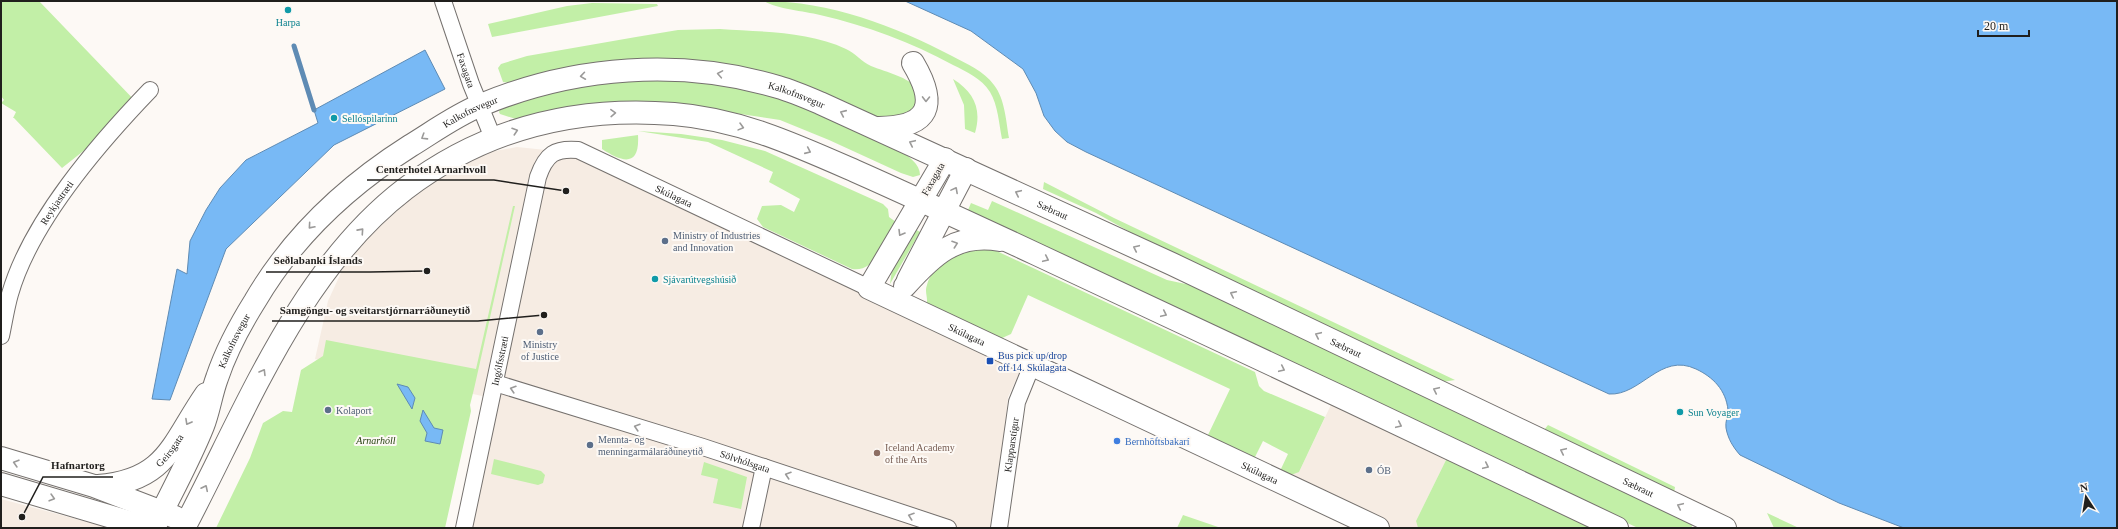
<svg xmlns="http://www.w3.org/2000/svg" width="2118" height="529" viewBox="0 0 2118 529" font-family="Georgia,serif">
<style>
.built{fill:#f6ece3}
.green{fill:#c2efa7}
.water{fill:#78b9f5;stroke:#5e8bb4}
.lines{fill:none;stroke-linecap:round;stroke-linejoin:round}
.stream{stroke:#5e8bb4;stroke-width:5}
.street-casing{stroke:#75716e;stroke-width:18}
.secondary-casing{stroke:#75716e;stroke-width:24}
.primary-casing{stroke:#75716e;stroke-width:24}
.street{stroke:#fff;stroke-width:16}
.secondary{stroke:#fff;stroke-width:22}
.primary{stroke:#fff;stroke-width:22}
.oneway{stroke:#9b9a99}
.culture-dot{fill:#0f9aa8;stroke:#fdf9f5;stroke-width:1.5}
.service-dot{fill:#5c6f8a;stroke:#fdf9f5;stroke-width:1.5}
.transit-dot{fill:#1a4fb4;stroke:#fdf9f5;stroke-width:1.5}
.shop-dot{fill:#3f7fe0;stroke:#fdf9f5;stroke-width:1.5}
.education-dot{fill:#8d6e63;stroke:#fdf9f5;stroke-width:1.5}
.labels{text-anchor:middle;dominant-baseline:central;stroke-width:4;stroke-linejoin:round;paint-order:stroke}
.culture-label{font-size:10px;fill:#0d838f;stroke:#fdf9f5;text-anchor:start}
.street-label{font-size:10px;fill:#201f1d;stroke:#fdf9f5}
.service-label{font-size:10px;fill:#4e5e75;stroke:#fdf9f5;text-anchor:start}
.transit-label{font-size:10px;fill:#164399;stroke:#fdf9f5;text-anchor:start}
.park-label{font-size:10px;font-style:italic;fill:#25410f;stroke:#fdf9f5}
.shop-label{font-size:10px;fill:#366cbe;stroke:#fdf9f5;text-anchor:start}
.education-label{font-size:10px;fill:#785e54;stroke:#fdf9f5;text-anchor:start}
.leader{fill:none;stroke:#201f1d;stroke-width:1.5}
.callout-dot{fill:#201f1d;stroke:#fdf9f5;stroke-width:1.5}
.callout-label{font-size:11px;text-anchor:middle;font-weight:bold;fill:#201f1d;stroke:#fdf9f5;stroke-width:4;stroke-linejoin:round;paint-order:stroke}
</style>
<rect width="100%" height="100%" fill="#fdf9f5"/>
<path class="built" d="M517 147 575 153 1022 367 1008 397 995 528H465L491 398 315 359 328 301 345 264 377 225 412 196 479 154Z
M1339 388 1447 458 1416 521 1418 528H1367L1274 475 1299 472Z
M1 499 110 528H1Z"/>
<path class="green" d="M1 1H39L140 106 62 168 14 118H13L16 112 1 103 4 100 1 96Z
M764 1C829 1 895 26 952 56 967 64 984 71 994 85 1005 99 1006 121 1009 138L1002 139C999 124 998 105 990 92 981 78 967 72 953 65 911 42 867 26 820 15 804 11 777 9 764 1Z
M592 3 657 4 658 6 492 37 488 24 567 6Z
M720 29C761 32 808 31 846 49 855 53 862 62 871 66 888 73 907 76 919 90L916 114 879 118 781 79 510 83 503 82 498 68 501 64 527 56 636 37 678 30Z
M668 79 741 87 786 100 900 150C908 156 920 164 920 175L913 177 901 173 829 140 780 120 707 109 516 119 500 114 499 112 500 109 538 95 586 84Z
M953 79C974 92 982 109 975 133L965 129 964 105Z
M638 131 681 134 722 140 765 151 883 204 888 209 889 217 896 222C886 239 876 273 852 269L763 227 757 219 762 206 781 205 794 212 800 199 769 182 773 172 708 142Z
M638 135C640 168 622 162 602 149V140Z
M1044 182 1114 218 1455 380 1436 383 1203 273 1096 213 1043 189Z
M992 201 1167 280 1195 286 1695 521 1691 528H1638L984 221 968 210 971 203 988 210Z
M513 206H515L474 389 470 405 471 411 445 528H216L250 458 263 423 283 411 292 412 301 370 323 356 326 340 476 369Z
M915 229 920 232 890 284 892 269Z
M988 247 1255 372 1259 386 1264 391 1325 417 1299 472 1291 475 1280 471 1288 454 1263 441 1254 459 1207 437 1230 389 1028 295 1011 334 1000 339 926 306C929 298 924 293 927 285 934 259 966 251 988 247Z
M1548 425 1675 487 1674 493 1544 430Z
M1447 458 1600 528H1418L1416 521Z
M494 459 541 471 545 475 543 483 538 485 491 474Z
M704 462 747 477 741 509 713 503 718 479 701 475Z
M1767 513 1799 528H1774Z
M1183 515 1221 528H1177Z"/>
<path class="water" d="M905 1H2117V528H1904L1839 503 1740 455C1733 447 1728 439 1726 428 1725 422 1728 416 1728 410 1726 390 1713 377 1696 369 1660 352 1641 396 1609 394L1086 152 1067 142 1055 131 1044 116 1036 93 1023 69 971 31Z
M425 50 445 89 334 145 226 249 170 400 152 399 177 269 187 274 190 241 206 210 220 188 246 160 318 123 314 110Z
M397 384 408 387 415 398 412 409Z
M423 410 434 428 443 430 440 444 425 441 427 433 420 421Z"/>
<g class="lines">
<path class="stream" d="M294 46 314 110"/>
<defs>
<g id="street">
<path id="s1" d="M443 1 471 84 493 138"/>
<path id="s2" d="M1 336C4 322 6 308 10 294 31 221 98 144 150 90"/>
<path id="s3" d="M495 383 703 447 948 528"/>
<path id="s4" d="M464 528 538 177C546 154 555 148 578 150L869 288"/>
<path d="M751 528 764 467"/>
<path id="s5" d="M999 528 1017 402 1032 365"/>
</g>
<g id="secondary">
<path id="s6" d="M945 159 869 288 1378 528"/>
<path d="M908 280 966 169"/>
</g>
<g id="primary">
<path d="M879 128C930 127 938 105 913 63"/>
<path d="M905 286C932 256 956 232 1000 240"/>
<path d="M1 458 94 486 175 517"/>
<path d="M1 484 149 528"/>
<path id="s7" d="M98 486C167 481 172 443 206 394"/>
<path id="s8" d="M154 528C170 495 189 461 203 426 209 411 211 394 217 378 226 351 240 325 255 301 293 236 347 186 410 146 433 132 456 115 481 105 574 66 681 58 778 87 792 91 806 97 820 103L1172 264 1725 528"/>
<path d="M184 528C245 413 298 271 405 189 484 129 576 106 674 114 739 119 796 145 855 171 916 198 976 226 1036 254 1230 345 1424 435 1617 528"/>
</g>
</defs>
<use href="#street" class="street-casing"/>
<use href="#secondary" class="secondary-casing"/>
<use href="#primary" class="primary-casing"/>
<use href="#street" class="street"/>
<use href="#secondary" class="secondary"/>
<use href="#primary" class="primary"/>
</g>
<defs><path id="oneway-chevron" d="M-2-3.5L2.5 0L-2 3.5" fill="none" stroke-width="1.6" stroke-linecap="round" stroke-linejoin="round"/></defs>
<g class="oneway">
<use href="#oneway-chevron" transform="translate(720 74) rotate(-170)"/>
<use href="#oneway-chevron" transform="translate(583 76) rotate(172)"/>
<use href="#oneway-chevron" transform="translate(926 99) rotate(91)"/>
<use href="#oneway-chevron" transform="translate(613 113) rotate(-2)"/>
<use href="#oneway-chevron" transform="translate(843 113) rotate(-156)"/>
<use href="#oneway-chevron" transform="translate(741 127) rotate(15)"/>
<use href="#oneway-chevron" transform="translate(515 131) rotate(-18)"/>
<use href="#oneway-chevron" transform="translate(424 137) rotate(148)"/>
<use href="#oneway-chevron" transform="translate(912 143) rotate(-155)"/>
<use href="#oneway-chevron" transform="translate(808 151) rotate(24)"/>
<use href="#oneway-chevron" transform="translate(955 190) rotate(-62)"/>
<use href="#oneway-chevron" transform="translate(1018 193) rotate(-155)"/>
<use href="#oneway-chevron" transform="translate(311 226) rotate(131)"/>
<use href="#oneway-chevron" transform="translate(361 231) rotate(-48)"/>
<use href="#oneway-chevron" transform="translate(901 233) rotate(121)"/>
<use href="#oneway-chevron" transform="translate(955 244) rotate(-19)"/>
<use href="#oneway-chevron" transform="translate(1136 248) rotate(-155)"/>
<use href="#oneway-chevron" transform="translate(1046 259) rotate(25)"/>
<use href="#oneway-chevron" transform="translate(1233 294) rotate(-154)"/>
<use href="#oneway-chevron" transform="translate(1164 314) rotate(25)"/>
<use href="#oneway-chevron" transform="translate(1318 335) rotate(-155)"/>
<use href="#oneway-chevron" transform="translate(1282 369) rotate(25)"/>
<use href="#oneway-chevron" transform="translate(263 372) rotate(-59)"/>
<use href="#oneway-chevron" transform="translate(513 389) rotate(-163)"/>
<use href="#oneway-chevron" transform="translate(1436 390) rotate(-155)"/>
<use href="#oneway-chevron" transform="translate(188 422) rotate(119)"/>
<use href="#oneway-chevron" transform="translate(1399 425) rotate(25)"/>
<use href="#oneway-chevron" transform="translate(637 427) rotate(-163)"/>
<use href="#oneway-chevron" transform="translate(1563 451) rotate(-155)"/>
<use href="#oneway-chevron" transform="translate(16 463) rotate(-164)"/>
<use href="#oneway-chevron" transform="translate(1486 466) rotate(25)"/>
<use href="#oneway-chevron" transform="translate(788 475) rotate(-162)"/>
<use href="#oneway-chevron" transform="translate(205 488) rotate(-64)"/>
<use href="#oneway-chevron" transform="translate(52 498) rotate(16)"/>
<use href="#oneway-chevron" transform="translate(1680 506) rotate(-155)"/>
<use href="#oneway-chevron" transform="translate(911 516) rotate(-161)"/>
</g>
<g class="culture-dot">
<circle cx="288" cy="10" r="4"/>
<circle cx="334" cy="118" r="4"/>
<circle cx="655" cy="279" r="4"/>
<circle cx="1680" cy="412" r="4"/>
</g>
<g class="service-dot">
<circle cx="665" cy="241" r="4"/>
<circle cx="540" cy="332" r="4"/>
<circle cx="328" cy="410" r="4"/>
<circle cx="590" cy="445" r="4"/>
<circle cx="1369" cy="470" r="4"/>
</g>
<rect class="transit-dot" x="986" y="357" width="8" height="8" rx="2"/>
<circle class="shop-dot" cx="1117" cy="441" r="4"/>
<circle class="education-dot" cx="877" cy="453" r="4"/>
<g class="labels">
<g class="culture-label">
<text x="288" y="22" text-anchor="middle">Harpa</text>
<text x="342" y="118">Sellóspilarinn</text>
<text x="663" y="279">Sjávarútvegshúsið</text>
<text x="1688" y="412">Sun Voyager</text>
</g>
<g class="street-label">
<text stroke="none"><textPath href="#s1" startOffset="73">Faxagata</textPath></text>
<text stroke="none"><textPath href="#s8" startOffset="876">Kalkofnsvegur</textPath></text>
<text stroke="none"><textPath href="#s8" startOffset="540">Kalkofnsvegur</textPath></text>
<text transform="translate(933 179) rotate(-60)">Faxagata</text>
<text stroke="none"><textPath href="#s4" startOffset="519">Skúlagata</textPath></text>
<text stroke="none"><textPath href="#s2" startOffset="146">Reykjastræti</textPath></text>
<text stroke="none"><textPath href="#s8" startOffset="1157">Sæbraut</textPath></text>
<text stroke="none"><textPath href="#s6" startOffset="258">Skúlagata</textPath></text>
<text stroke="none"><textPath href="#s8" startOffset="204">Kalkofnsvegur</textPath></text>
<text stroke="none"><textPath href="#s8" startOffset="1481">Sæbraut</textPath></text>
<text stroke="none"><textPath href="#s4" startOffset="171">Ingólfsstræti</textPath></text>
<text stroke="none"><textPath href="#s5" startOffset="84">Klapparstígur</textPath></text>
<text stroke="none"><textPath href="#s7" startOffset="83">Geirsgata</textPath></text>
<text stroke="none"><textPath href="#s3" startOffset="262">Sölvhólsgata</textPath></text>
<text stroke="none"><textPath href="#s6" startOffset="582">Skúlagata</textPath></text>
<text stroke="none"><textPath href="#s8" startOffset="1805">Sæbraut</textPath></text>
</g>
<g class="service-label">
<text x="673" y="235">Ministry of Industries<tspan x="673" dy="12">and Innovation</tspan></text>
<text x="540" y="344" text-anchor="middle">Ministry<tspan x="540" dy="12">of Justice</tspan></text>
<text x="336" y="410">Kolaport</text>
<text x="598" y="439">Mennta- og<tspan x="598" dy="12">menningarmálaráðuneytið</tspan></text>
<text x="1377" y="470">ÓB</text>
</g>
<g class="transit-label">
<text x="998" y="355">Bus pick up/drop<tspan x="998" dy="12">off 14. Skúlagata</tspan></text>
</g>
<g class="park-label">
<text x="376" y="440">Arnarhóll</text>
</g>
<g class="shop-label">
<text x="1125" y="441">Bernhöftsbakarí</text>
</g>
<g class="education-label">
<text x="885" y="447">Iceland Academy<tspan x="885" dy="12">of the Arts</tspan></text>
</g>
</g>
<path class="leader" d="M566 191L494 180H367M427 271L370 272H266M544 315L478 321H272M22 517L43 477H113"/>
<g class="callout-dot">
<circle cx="566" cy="191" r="4"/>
<circle cx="427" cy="271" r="4"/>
<circle cx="544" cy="315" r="4"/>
<circle cx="22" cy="517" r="4"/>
</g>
<g class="callout-label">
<text x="431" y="173">Centerhotel Arnarhvoll</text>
<text x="318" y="264">Seðlabanki Íslands</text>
<text x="375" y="314">Samgöngu- og sveitarstjórnarráðuneytið</text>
<text x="78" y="469">Hafnartorg</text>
</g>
<rect width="2118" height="529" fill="none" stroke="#201f1d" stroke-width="4"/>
<g transform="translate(2086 497) rotate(348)" stroke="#fdf9f5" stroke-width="3" paint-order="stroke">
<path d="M0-3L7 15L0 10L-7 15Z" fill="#201f1d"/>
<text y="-6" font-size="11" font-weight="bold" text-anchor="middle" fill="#201f1d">N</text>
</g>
<path d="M1978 30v6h51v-6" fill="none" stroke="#201f1d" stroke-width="2"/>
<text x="1984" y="30" font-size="12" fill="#201f1d" stroke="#fdf9f5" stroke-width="3" paint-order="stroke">20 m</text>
</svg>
